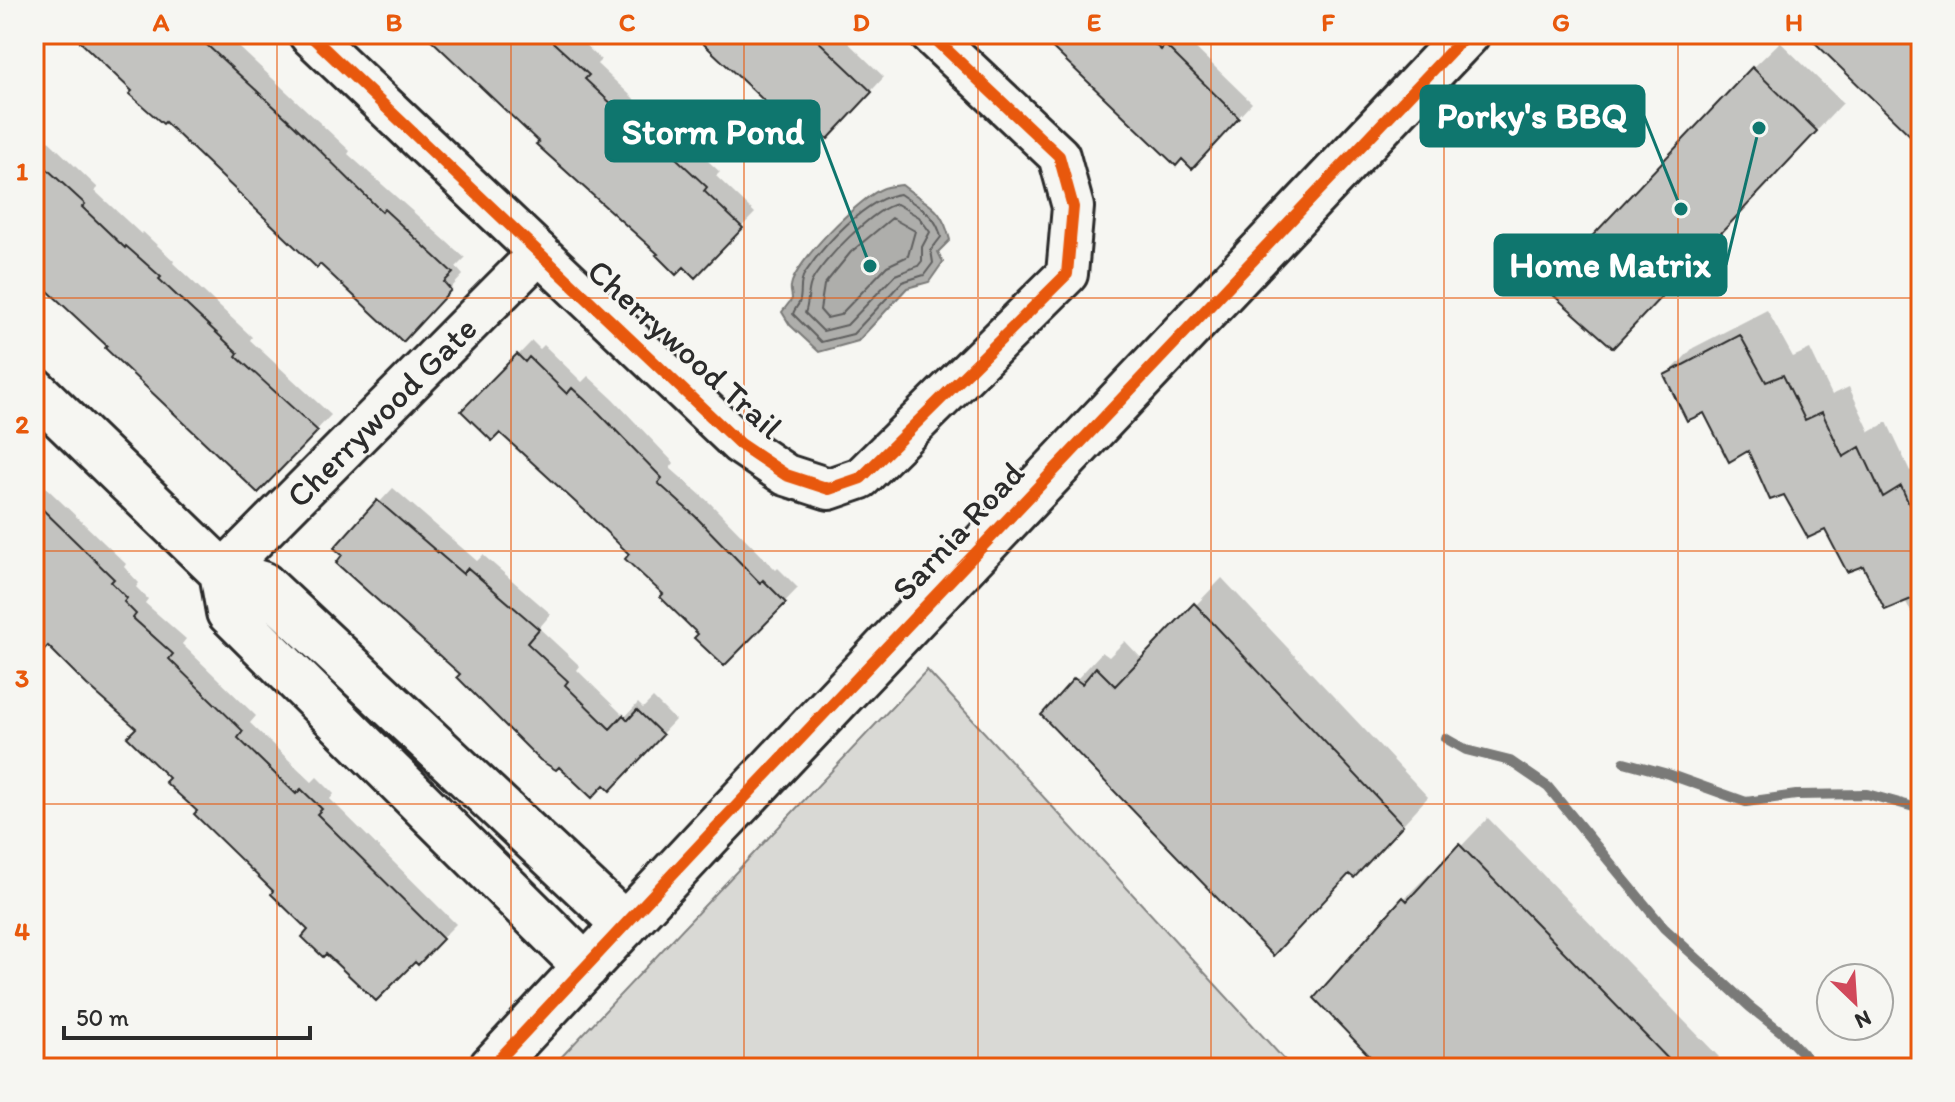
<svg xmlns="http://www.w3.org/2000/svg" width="1955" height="1102" viewBox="0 0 1955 1102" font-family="Itim,sans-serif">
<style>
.green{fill:#d9d9d5;stroke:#828280;stroke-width:2}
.water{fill:#aeaeab;stroke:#7a7a78;stroke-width:2}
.shadow{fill:#0003}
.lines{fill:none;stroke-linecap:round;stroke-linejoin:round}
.shore{stroke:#5f5f5e;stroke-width:2}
.stream{stroke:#7a7a78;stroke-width:10}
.building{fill:#c3c3c0;stroke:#2b2b2b;stroke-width:2}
.minor-casing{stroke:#2b2b2b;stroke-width:46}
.tertiary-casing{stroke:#2b2b2b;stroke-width:50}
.secondary-casing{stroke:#2b2b2b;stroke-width:50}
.minor{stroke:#f6f6f2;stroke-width:40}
.tertiary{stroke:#f6f6f2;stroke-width:44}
.secondary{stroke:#f6f6f2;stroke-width:44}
.cycleway-casing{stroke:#f6f6f2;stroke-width:17}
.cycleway{stroke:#e8590c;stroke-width:12}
.grid{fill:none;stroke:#e8590c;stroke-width:2;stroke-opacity:0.55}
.labels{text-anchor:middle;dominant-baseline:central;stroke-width:6;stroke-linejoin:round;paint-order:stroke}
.street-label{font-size:34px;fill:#2b2b2b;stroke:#f6f6f2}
.leader{fill:none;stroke:#0f766e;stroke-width:3}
.callout-dot{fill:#0f766e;stroke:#f6f6f2;stroke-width:3}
.callout{fill:#0f766e;stroke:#0f766e;stroke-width:3}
.callout-label{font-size:36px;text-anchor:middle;font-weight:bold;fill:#fff}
.neatline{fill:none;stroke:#e8590c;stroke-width:3}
.grid-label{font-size:26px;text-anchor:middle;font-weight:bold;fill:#e8590c}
</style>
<rect width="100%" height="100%" fill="#f6f6f2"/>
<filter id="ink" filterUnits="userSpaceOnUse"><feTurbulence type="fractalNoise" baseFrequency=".0125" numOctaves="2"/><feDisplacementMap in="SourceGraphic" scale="16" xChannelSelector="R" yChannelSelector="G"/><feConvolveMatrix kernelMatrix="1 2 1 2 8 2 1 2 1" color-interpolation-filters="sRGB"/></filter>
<g filter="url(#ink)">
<path class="green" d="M927 670 1292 1068H551Z"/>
<path class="water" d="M902 185C928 206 941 204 950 240L938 252 943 262 929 282 907 288 858 341 819 352 790 325 782 312 792 299C792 294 790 290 791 286 794 263 861 196 884 188 889 186 896 186 902 185Z"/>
<path class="shadow" d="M74 34H225L350 151 348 154 465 258 456 267 463 275 417 325 134 91Z
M426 34H574L601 60 597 64 646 110 653 103 677 127 674 130 720 172 716 176 755 213 695 275 684 265 661 254Z
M697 34H839L884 77 842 123Z
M1043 34H1172L1176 37 1181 34 1252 103 1206 152Z
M1780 42 1843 103 1640 319 1753 68Z
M34 127 98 188 95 191 141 234 143 232 174 261 173 263 252 337 250 340 331 415 258 491 110 346 34 275Z
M1767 310 1793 357 1810 349 1832 395 1849 387 1870 432 1887 422 1910 471 1921 465V632L1905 600 1785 493 1749 448 1667 375 1693 348Z
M532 341 540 349 544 345 582 382 588 376 613 399 674 463 670 468 710 503 776 570 778 568 798 588 724 664 632 554 500 430 464 411Z
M34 476 126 564 124 567 139 583 136 587 148 599 145 603 186 639 182 644 256 716 250 723 312 782 317 777 334 794 330 799 456 924 418 962 311 930 171 778 139 728 48 644H34Z
M393 488 477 561 483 555 551 614 539 628 580 666 577 670 625 717 638 703 643 708 653 698 675 720 610 788 463 674 337 548Z
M1222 578 1428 797 1380 849 1044 715 1102 652 1109 657 1125 641 1143 660Z
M1488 818 1719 1057 1708 1068H1384L1316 998 1405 898 1431 872 1434 875Z"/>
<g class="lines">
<path class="shore" d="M900 194C918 207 936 213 941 237L931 250 933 263 924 275 902 282 853 334 821 342 793 314C794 310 797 307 799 303 803 293 798 283 805 273 823 246 867 197 900 194Z
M897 204 919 217 930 232 922 247V261L918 266 895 275 847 325 823 331 805 313C809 304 807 293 811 283 820 263 875 207 897 204Z
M892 218 915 231 908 256 887 266 840 315 827 318 820 310 824 285 851 252Z"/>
<path class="stream" d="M1445 738 1466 750 1510 761 1548 787 1664 928 1750 1007 1784 1034 1816 1068
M1624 762 1668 774 1746 802 1796 795 1867 794 1921 809"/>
</g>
<path class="building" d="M72 34H195L294 125 382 212 384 209 453 273 444 282 451 290 403 342 320 264 317 268 165 122 163 124 129 94 132 91Z
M425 34H544L589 75 585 79 631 122 637 116 665 142 662 145 707 187 704 191 743 228 695 278 684 267 676 275 656 255 658 254 536 144 539 142Z
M693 34H811L872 92 828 139 819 131 808 142Z
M1038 34H1143L1161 50 1165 45 1239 118 1192 169 1182 159 1176 166Z
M1806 34H1921V146Z
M1752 67 1817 131 1613 348 1544 287Z
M34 157 85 204 82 207 125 248 126 246 161 277 159 279 238 353 236 356 318 431 258 493 105 348 107 346 34 278Z
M1740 335 1766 382 1783 375 1805 420 1822 412 1843 457 1860 447 1883 497 1901 486 1921 531V595L1885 610 1863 566 1847 572 1825 530 1808 538 1784 495 1770 500 1748 451 1729 462 1704 413 1687 421 1664 375Z
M517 354 525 362 529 357 567 394 572 388 599 413 662 478 658 483 696 517 760 583 763 580 786 603 724 666 694 638 698 634 660 597 663 594 625 559 629 554 584 510 500 433 492 441 461 411Z
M377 500 463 574 468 568 539 629 527 643 568 681 565 685 610 729 623 715 628 720 637 710 663 735 610 791 604 785 592 798 559 767 556 770 540 760 457 677 460 674 336 563 342 555 334 548Z
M34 501 114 579 111 582 127 598 124 602 136 614 133 618 173 654 169 659 243 731 238 738 296 794 301 789 322 809 317 814 443 939 418 965 415 962 376 1001 326 954 323 957 302 937 308 930 271 894 273 891 194 814 197 811 165 782 169 778 127 737 136 728 87 685 48 646 34 661Z
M1194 603 1403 825 1354 878 1349 874 1273 956 1041 715 1074 678 1082 684 1096 667 1115 686Z
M1459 844 1677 1068H1381L1314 998 1403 897 1407 901Z"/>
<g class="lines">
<defs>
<g id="minor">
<path d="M309 34 740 444 786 475 829 489 861 478 1067 274 1073 207 1059 156 930 34"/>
<path id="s1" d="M222 572 539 253"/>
</g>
<path id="tertiary" d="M34 390 222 572 262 584 625 925
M222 572 229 612 586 967"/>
<path id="secondary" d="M491 1068 709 835 1467 34"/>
</defs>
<use href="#minor" class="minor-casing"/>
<use href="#tertiary" class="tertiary-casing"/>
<use href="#secondary" class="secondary-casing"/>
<use href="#minor" class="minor"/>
<use href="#tertiary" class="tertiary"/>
<use href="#secondary" class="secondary"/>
<defs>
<path id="cycleway" d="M309 34 740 444 786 475 829 489 861 478 1067 274 1073 207 1059 156 930 34
M491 1068 709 835 1467 34"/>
</defs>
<use href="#cycleway" class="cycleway-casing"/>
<use href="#cycleway" class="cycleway"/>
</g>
</g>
<path class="grid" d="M277 34V1068M511 34V1068M744 34V1068M978 34V1068M1211 34V1068M1444 34V1068M1678 34V1068M34 298H1921M34 551H1921M34 804H1921"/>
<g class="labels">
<g class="street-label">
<text transform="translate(685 349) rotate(42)">Cherrywood Trail</text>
<text stroke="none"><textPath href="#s1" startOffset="226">Cherrywood Gate</textPath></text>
<text transform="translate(958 531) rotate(-47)">Sarnia Road</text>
</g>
</g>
<path class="leader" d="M1681 209L1644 116M870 266L819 131M1759 128L1726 265"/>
<g class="callout-dot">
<circle cx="1681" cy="209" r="8"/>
<circle cx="870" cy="266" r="8"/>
<circle cx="1759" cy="128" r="8"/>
</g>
<g class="callout">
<rect x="1421" y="86" width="223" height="60" rx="8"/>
<rect x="606" y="101" width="213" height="60" rx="8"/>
<rect x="1495" y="235" width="231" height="60" rx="8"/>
</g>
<g class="callout-label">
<text x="1532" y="128">Porky's BBQ</text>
<text x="713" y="144">Storm Pond</text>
<text x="1610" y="277">Home Matrix</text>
</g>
<rect width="1955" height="1102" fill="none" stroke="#f6f6f2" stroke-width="88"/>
<g transform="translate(1855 1002) rotate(155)"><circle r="38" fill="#f6f6f2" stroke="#a5a5a2" stroke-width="2"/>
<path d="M0-6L14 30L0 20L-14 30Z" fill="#d1495b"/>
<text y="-12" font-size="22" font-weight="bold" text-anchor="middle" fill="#2b2b2b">N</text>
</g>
<path d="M64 1026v12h246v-12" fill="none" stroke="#2b2b2b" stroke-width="4"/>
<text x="76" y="1026" font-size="24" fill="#2b2b2b" stroke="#f6f6f2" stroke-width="6" paint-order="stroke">50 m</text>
<rect x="44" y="44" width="1867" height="1014" class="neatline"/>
<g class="grid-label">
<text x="161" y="31">A</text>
<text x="394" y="31">B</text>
<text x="627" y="31">C</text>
<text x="861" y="31">D</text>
<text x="1094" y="31">E</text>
<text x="1328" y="31">F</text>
<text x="1561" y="31">G</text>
<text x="1794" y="31">H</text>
<text x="22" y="180">1</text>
<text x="22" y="433">2</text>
<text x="22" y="687">3</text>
<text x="22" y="940">4</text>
</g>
</svg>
